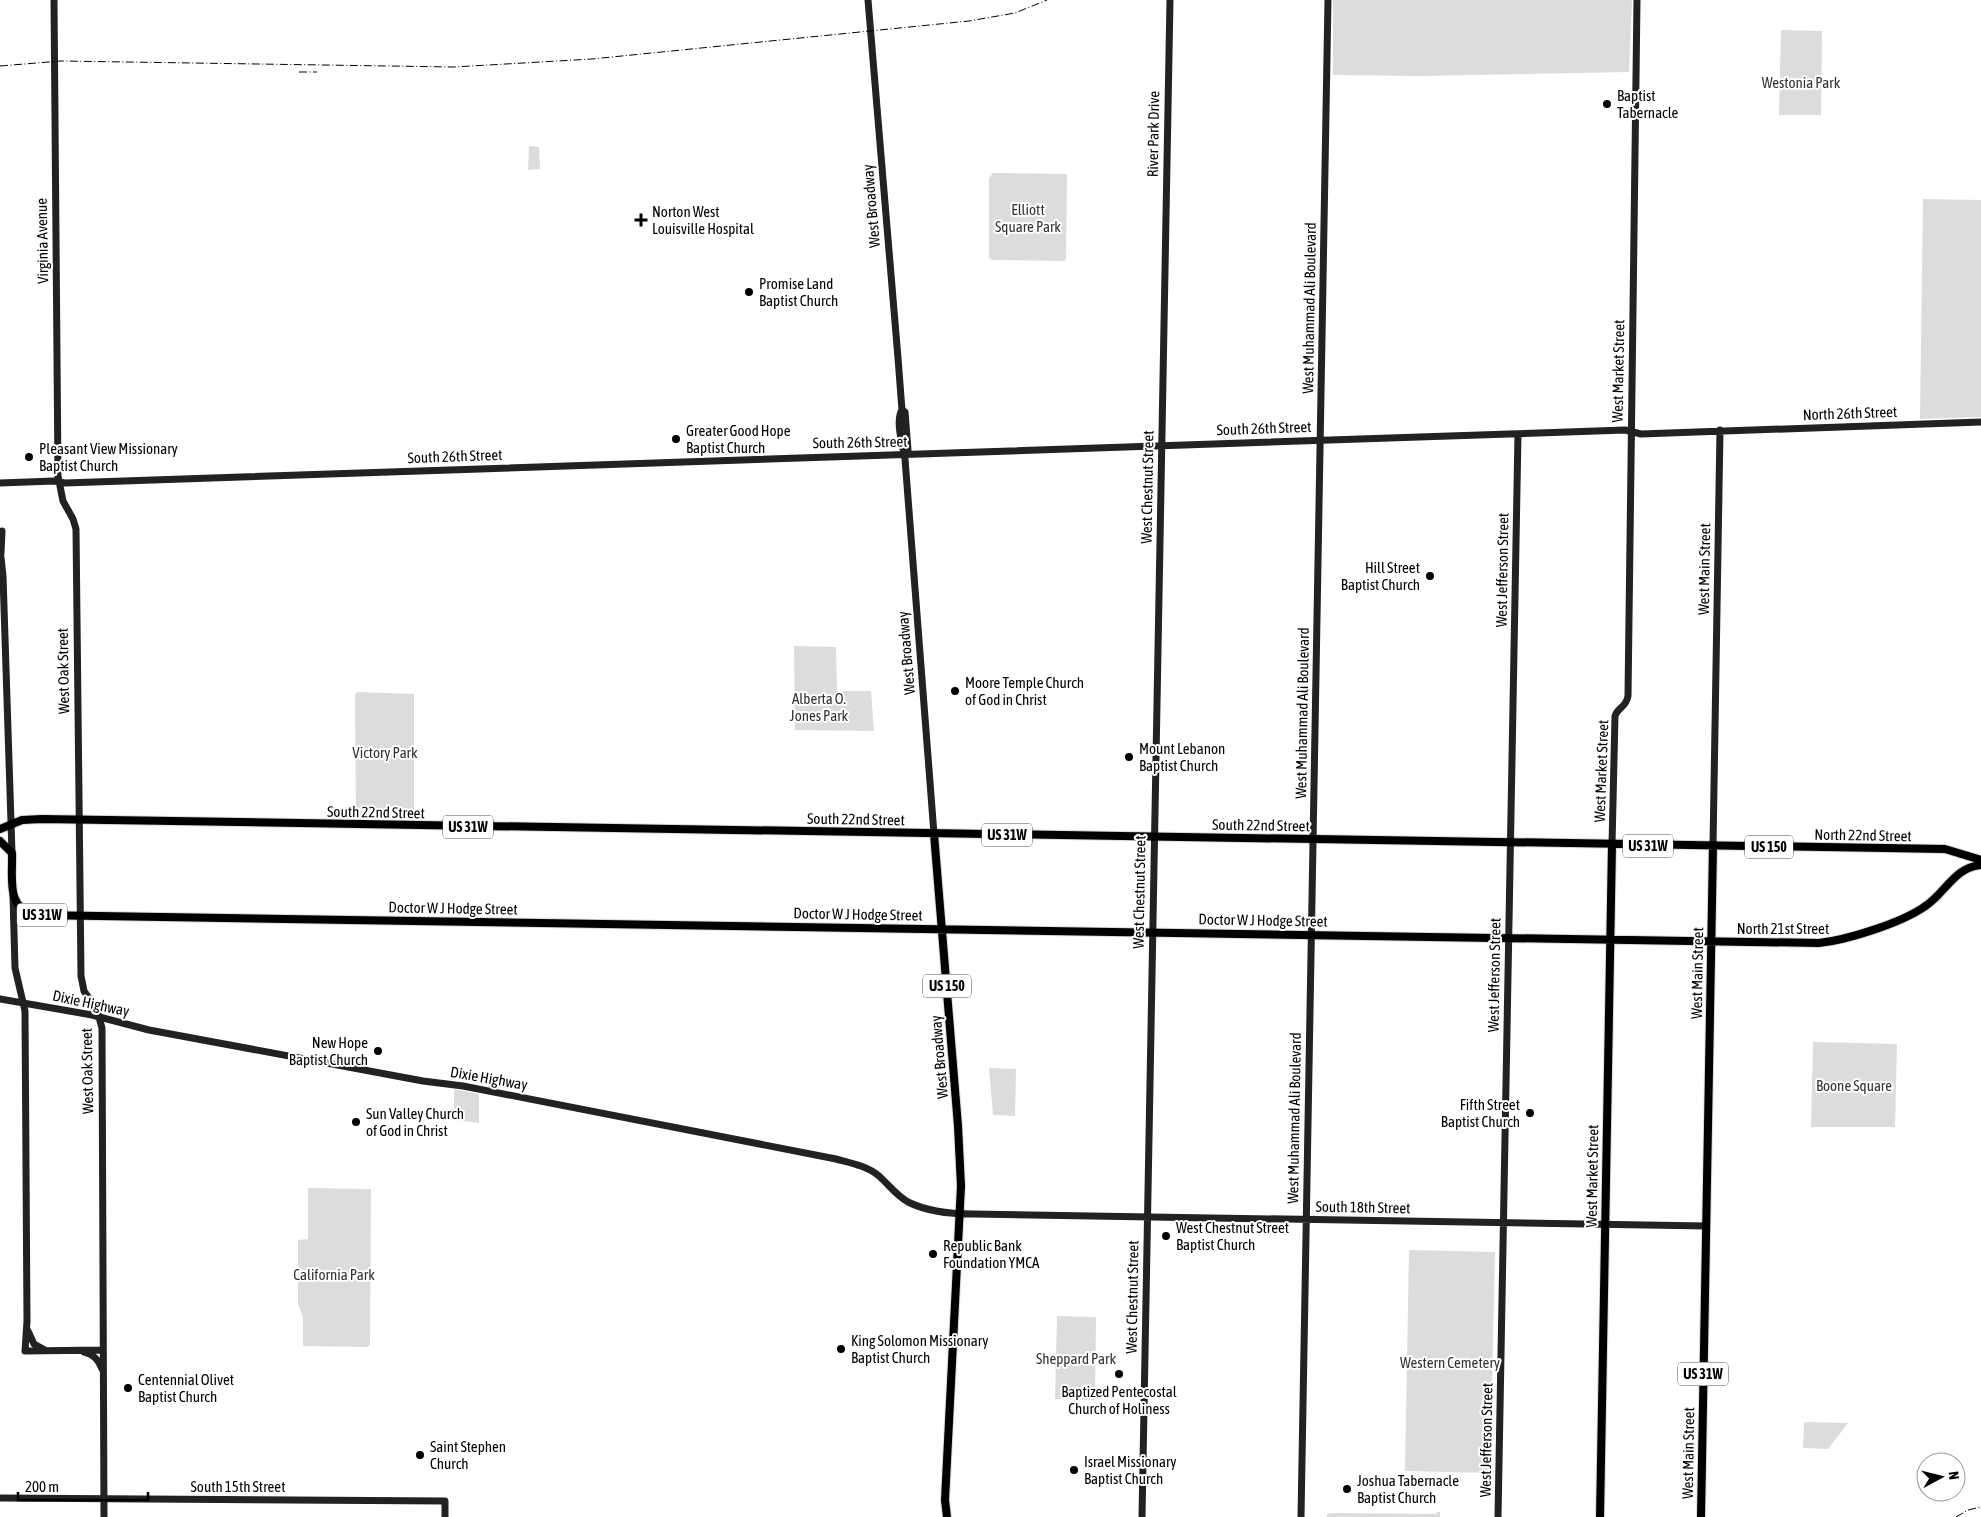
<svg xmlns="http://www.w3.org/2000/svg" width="1981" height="1517" viewBox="0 0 1981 1517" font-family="'Asap Condensed',sans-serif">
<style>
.green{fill:#dcdcdc}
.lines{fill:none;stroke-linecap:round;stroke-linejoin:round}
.primary-casing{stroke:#dbdbdb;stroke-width:10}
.secondary{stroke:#222;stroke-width:7}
.primary{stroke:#000;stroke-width:8}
.rail{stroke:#000;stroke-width:1;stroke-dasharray:8 2.5 1 2.5;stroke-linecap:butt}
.poi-dot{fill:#000;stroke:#fff;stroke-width:2}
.labels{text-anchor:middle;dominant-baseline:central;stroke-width:4;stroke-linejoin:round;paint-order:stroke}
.shield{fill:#fff;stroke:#4c4c4c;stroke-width:1}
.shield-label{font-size:14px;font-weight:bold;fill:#000}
.park-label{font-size:15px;fill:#333;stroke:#fff}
.poi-label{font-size:15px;fill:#000;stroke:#fff;text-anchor:start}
.street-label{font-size:15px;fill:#000;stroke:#fff}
</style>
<rect width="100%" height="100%" fill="#fff"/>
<path class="green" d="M1333 0H1632L1629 72 1420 76 1333 75Z
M1781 30 1822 31 1821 115H1779Z
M529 146 539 147 540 169 528 170Z
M993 173 1067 174 1066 258 1065 261 993 260 989 258V178Z
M1923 199 1981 200V417L1920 419Z
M794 646 836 647 837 691H871L874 731 795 730Z
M357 692 414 694V819H360L356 817 355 695Z
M1813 1042 1897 1044 1895 1127H1811Z
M989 1068 1016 1069 1015 1116 993 1115Z
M454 1089 479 1094V1123L454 1120Z
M308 1188 371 1189 370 1345 367 1347 303 1346V1317L298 1304V1240L308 1239Z
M1409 1250 1495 1252 1490 1473 1405 1471Z
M1057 1316 1096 1317 1095 1400 1055 1399Z
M1806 1422 1848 1423 1828 1449 1803 1448 1804 1423Z
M1437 1512H1440V1517H1327V1514L1333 1513 1436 1514Z"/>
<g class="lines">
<defs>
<path id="primary" d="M0 829 22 820 42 819 1945 849 1981 860
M934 834 958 1126 961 1186 945 1500 947 1517
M0 841 12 853C13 877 5 909 36 915L1819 943C1847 940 1901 923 1924 907 1945 894 1954 867 1981 865
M1600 1517 1612 845
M1701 1517 1713 846"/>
</defs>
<use href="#primary" class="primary-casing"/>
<path class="secondary" d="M54 0 58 476 63 501 73 519 76 529 81 976 84 991 97 1010 102 1028 104 1517
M868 0 898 358 902 410C895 421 903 446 905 459L934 834
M902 410 905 412 908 450 904 455
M0 483 54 481 65 483 1509 434 1625 430 1641 434 1981 422
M0 548 3 576 12 853
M1 553 2 531
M1612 845 1615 716C1618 707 1626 708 1628 696L1637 0
M1713 846 1720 430
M13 896 15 968 25 1011 27 1321 25 1351 103 1350
M0 999 92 1015 149 1030 423 1081 463 1086 836 1159C851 1163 867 1166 879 1176 889 1185 896 1195 908 1202 928 1212 951 1214 973 1214L1706 1226
M28 1331 34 1344 45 1350
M84 1352C93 1354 98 1359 102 1369
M0 1498 445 1501V1517
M1142 1517 1170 0
M1301 1517 1328 0
M1498 1517 1518 434"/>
<use href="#primary" class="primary"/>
<path class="rail" d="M0 66 61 61 454 67 592 59 969 21 1015 13 1047 0
M299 72H317
M1956 1517 1968 1510 1981 1507"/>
</g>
<g class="poi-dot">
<circle cx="1607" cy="104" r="5"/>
<path d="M638.5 212.5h5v5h5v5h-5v5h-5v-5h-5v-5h5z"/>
<circle cx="749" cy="292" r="5"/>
<circle cx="676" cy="439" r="5"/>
<circle cx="29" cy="457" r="5"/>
<circle cx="1430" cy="576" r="5"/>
<circle cx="955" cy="691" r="5"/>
<circle cx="1129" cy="757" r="5"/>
<circle cx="378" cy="1051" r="5"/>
<circle cx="1530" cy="1113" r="5"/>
<circle cx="356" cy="1122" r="5"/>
<circle cx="1166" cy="1236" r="5"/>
<circle cx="933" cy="1254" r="5"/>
<circle cx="841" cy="1349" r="5"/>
<circle cx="1119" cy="1374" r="5"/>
<circle cx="128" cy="1388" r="5"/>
<circle cx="420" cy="1455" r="5"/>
<circle cx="1074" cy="1470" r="5"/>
<circle cx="1347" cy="1489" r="5"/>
</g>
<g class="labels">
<g class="shield">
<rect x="443" y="815.5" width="50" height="23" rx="4"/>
<rect x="982" y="823.5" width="50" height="23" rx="4"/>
<rect x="1623" y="834.5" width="50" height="23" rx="4"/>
<rect x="1745" y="835.5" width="48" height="23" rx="4"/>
<rect x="17" y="903.5" width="50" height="23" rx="4"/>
<rect x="923" y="974.5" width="48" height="23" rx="4"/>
<rect x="1678" y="1362.5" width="50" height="23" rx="4"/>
</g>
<g class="shield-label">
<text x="468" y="827">US 31W</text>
<text x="1007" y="835">US 31W</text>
<text x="1648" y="846">US 31W</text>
<text x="1769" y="847">US 150</text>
<text x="42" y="915">US 31W</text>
<text x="947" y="986">US 150</text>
<text x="1703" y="1374">US 31W</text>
</g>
<g class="park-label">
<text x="1801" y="82">Westonia Park</text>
<text x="1028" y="209">Elliott<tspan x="1028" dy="17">Square Park</tspan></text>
<text x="819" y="698">Alberta O.<tspan x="819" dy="17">Jones Park</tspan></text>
<text x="385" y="752">Victory Park</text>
<text x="1854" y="1085">Boone Square</text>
<text x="334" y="1274">California Park</text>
<text x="1076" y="1358">Sheppard Park</text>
<text x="1450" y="1362">Western Cemetery</text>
</g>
<g class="poi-label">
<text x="1617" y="95">Baptist<tspan x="1617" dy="17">Tabernacle</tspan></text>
<text x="652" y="211">Norton West<tspan x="652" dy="17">Louisville Hospital</tspan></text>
<text x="759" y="283">Promise Land<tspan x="759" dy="17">Baptist Church</tspan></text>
<text x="686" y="430">Greater Good Hope<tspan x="686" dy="17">Baptist Church</tspan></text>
<text x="39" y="448">Pleasant View Missionary<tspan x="39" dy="17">Baptist Church</tspan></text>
<text x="1420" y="567" text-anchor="end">Hill Street<tspan x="1420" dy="17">Baptist Church</tspan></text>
<text x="965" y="682">Moore Temple Church<tspan x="965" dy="17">of God in Christ</tspan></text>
<text x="1139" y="748">Mount Lebanon<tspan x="1139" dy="17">Baptist Church</tspan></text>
<text x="368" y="1042" text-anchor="end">New Hope<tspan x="368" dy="17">Baptist Church</tspan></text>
<text x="1520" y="1104" text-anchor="end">Fifth Street<tspan x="1520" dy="17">Baptist Church</tspan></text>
<text x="366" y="1113">Sun Valley Church<tspan x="366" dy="17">of God in Christ</tspan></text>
<text x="1176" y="1227">West Chestnut Street<tspan x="1176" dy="17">Baptist Church</tspan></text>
<text x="943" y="1245">Republic Bank<tspan x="943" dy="17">Foundation YMCA</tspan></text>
<text x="851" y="1340">King Solomon Missionary<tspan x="851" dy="17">Baptist Church</tspan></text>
<text x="138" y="1379">Centennial Olivet<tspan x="138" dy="17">Baptist Church</tspan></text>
<text x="1119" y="1391" text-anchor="middle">Baptized Pentecostal<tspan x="1119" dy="17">Church of Holiness</tspan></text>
<text x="430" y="1446">Saint Stephen<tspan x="430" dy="17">Church</tspan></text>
<text x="1084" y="1461">Israel Missionary<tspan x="1084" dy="17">Baptist Church</tspan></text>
<text x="1357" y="1480">Joshua Tabernacle<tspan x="1357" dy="17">Baptist Church</tspan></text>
</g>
<g class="street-label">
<text transform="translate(1153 134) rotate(-89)">River Park Drive</text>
<text transform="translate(871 206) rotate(-95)">West Broadway</text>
<text transform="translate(42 241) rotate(-91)">Virginia Avenue</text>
<text transform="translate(1309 308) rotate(-89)">West Muhammad Ali Boulevard</text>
<text transform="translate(1618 371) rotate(-89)">West Market Street</text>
<text transform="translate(1850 413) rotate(-2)">North 26th Street</text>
<text transform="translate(1264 428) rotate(-2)">South 26th Street</text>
<text transform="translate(860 442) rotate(-1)">South 26th Street</text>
<text transform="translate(455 456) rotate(-2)">South 26th Street</text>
<text transform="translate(1147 487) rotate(-89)">West Chestnut Street</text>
<text transform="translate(1704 569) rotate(-89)">West Main Street</text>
<text transform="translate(1502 570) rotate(-89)">West Jefferson Street</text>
<text transform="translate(906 653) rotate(-95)">West Broadway</text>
<text transform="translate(63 671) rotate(-91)">West Oak Street</text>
<text transform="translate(1302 713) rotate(-89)">West Muhammad Ali Boulevard</text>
<text transform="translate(1601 771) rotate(-88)">West Market Street</text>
<text transform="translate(376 812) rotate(1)">South 22nd Street</text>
<text transform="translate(856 819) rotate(1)">South 22nd Street</text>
<text transform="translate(1261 825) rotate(1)">South 22nd Street</text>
<text transform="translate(1863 835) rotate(1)">North 22nd Street</text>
<text transform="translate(1139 892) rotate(-89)">West Chestnut Street</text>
<text transform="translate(453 908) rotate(1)">Doctor W J Hodge Street</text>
<text transform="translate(858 914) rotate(1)">Doctor W J Hodge Street</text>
<text transform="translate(1263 920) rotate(1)">Doctor W J Hodge Street</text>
<text x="1783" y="928">North 21st Street</text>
<text transform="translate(1697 973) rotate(-89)">West Main Street</text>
<text transform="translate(1494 975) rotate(-89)">West Jefferson Street</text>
<text transform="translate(91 1003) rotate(12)">Dixie Highway</text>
<text transform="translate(939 1057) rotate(-95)">West Broadway</text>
<text transform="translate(87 1071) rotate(-91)">West Oak Street</text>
<text transform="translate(489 1078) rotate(10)">Dixie Highway</text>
<text transform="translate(1294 1118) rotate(-89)">West Muhammad Ali Boulevard</text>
<text transform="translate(1592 1176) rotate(-89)">West Market Street</text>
<text transform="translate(1363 1207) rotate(1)">South 18th Street</text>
<text transform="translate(1132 1297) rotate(-89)">West Chestnut Street</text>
<text transform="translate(1486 1440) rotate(-89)">West Jefferson Street</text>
<text transform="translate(1688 1453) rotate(-89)">West Main Street</text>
<text x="238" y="1486">South 15th Street</text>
</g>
</g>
<g transform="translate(1941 1477) rotate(83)"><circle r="24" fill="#ffffff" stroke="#999999"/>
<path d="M0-4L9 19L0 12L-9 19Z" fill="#000000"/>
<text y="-8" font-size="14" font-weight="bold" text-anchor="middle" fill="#000000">N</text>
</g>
<path d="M18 1492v8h130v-8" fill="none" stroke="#000000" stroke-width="2.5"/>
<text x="25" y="1492" font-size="15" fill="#000000" stroke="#ffffff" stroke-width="4" paint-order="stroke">200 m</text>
</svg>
